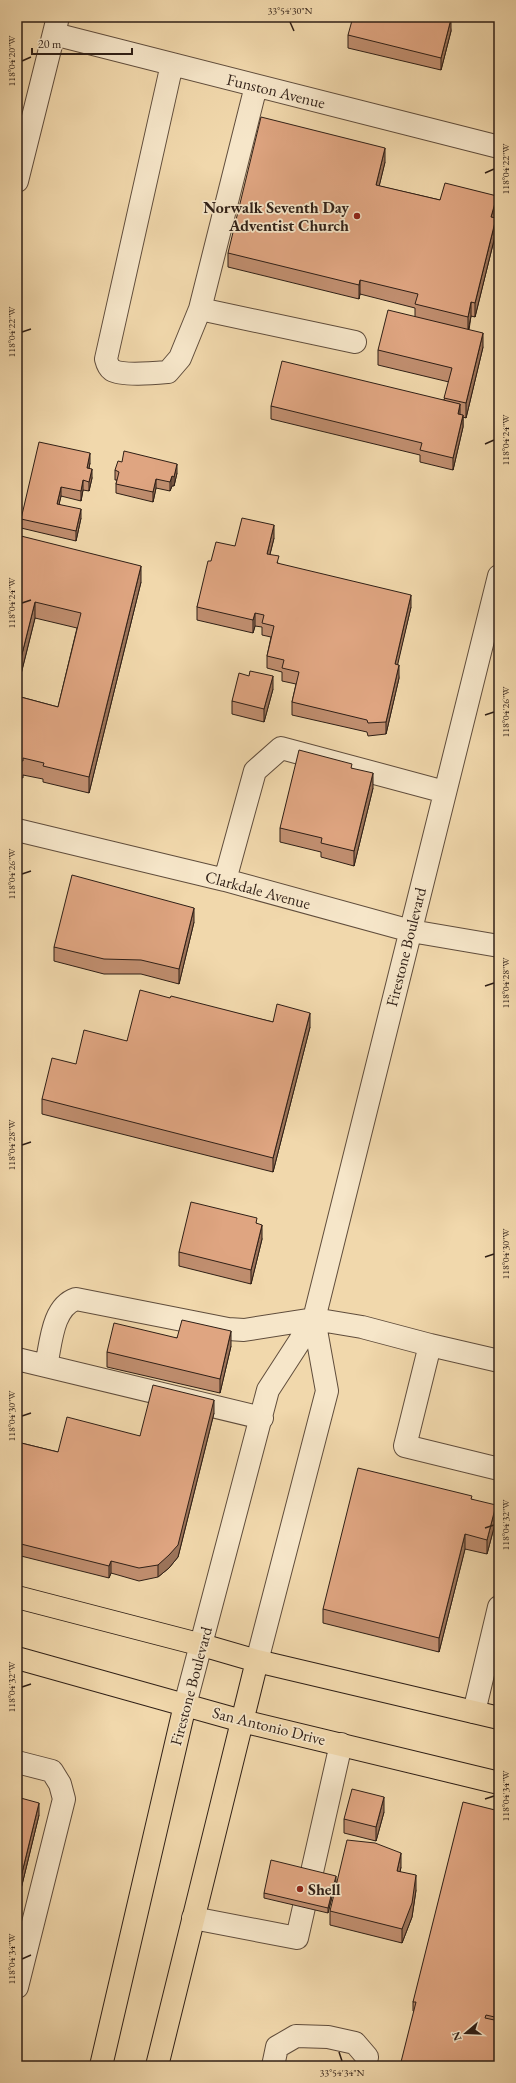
<svg xmlns="http://www.w3.org/2000/svg" width="516" height="2083" viewBox="0 0 516 2083" font-family="'EB Garamond',serif">
<style>
.lines{fill:none;stroke-linecap:round;stroke-linejoin:round}
.minor-casing{stroke:#604d3c;stroke-width:24}
.major-casing{stroke:#2f1f16;stroke-width:24}
.minor{stroke:#f6e6c9;stroke-width:22}
.major{stroke:#f1d8ac;stroke-width:22}
.wall{fill:#c08e6f;stroke:#2f1f16}
.shaded-wall{fill:#9c745a;stroke:#2f1f16}
.building{fill:#dfa581;stroke:#2f1f16}
.ticks{fill:none;stroke:#2f1f16;stroke-width:1.5}
.poi-dot{fill:#8f2418;stroke:#f6e6c9;stroke-width:1.5}
.labels{text-anchor:middle;dominant-baseline:central;stroke-width:3.5;stroke-linejoin:round;paint-order:stroke}
.street-label{font-size:16px;fill:#2f1f16;stroke:#f6e6c9}
.poi-label{font-size:16px;font-weight:bold;fill:#2f1f16;stroke:#f6e6c9;text-anchor:end}
.neatline{fill:none;stroke:#2f1f16;stroke-width:1.5}
.ticks-label{font-size:10px;text-anchor:middle;fill:#2f1f16}
</style>
<rect width="100%" height="100%" fill="#f1d8ac"/>
<filter id="stains"><feTurbulence type="fractalNoise" baseFrequency=".005" numOctaves="4"/><feColorMatrix values="0 0 0 0 .2 0 0 0 0 .09 0 0 0 0 .02 0 0 0 .5 -.17"/></filter>
<radialGradient id="worn" r=".72"><stop offset=".6" stop-color="#630" stop-opacity="0"/><stop offset="1" stop-color="#630" stop-opacity=".3"/></radialGradient>
<g class="lines">
<defs>
<path id="minor" d="M54 34 499 147
M172 64 106 359C107 363 108 367 112 370 122 376 156 373 168 372L180 358 200 309
M256 86 200 309 355 342
M17 181 58 17
M17 830 225 880 411 931 499 946
M225 880 255 771 281 748 445 792
M17 1359 262 1418
M499 1361 430 1345 405 1446 499 1469
M46 1366C51 1344 52 1307 76 1299L228 1329 244 1330 314 1319 362 1327 430 1345
M257 1661 327 1391 314 1319
M185 1705 268 1390 314 1319 499 576
M474 1712 499 1607
M17 1762 52 1771 60 1784 64 1799 17 1987
M193 1918 297 1938 341 1744
M273 2066 277 2047 296 2036 328 2037 355 2043 367 2057 365 2066"/>
<path id="major" d="M17 1597 202 1645 257 1661 499 1718
M17 1658 242 1721 499 1783
M101 2066 185 1705
M157 2066 257 1661"/>
</defs>
<use href="#minor" class="minor-casing"/>
<use href="#major" class="major-casing"/>
<use href="#minor" class="minor"/>
<use href="#major" class="major"/>
</g>
<path class="wall" d="M296 17H312L311 21Z
M449 18 451 31 441 70 348 48V35Z
M385 162 379 186 440 200 497 210 495 218 496 232 475 317 471 316 469 330 483 347 466 418 463 417V427L453 470 420 462V455L271 419V406L444 400 449 382 378 365V350L415 317V308L360 294 359 299 228 267V253Z
M90 463 89 468 92 478 89 491 83 490 81 501 61 496 59 504 81 518 76 541 21 528V519Z
M115 470 177 473 174 486H172L170 491 156 488 153 502 116 493V484L117 480H115Z
M17 535 141 582 89 793 43 782V779L23 775V778L17 776V696L58 707 77 628 35 618 17 690Z
M274 538 270 554 279 564 411 607 397 665 399 678 386 734 368 736 367 732 292 715V702L296 684 282 681V672L267 668V656L271 637 262 635V627L255 626 253 633 197 620V607L211 561 235 546Z
M273 689 264 722 232 714V701Z
M352 768 373 788 354 866 321 857V852L280 842V828Z
M194 922 179 984 141 974H104L54 961V947Z
M170 998 273 1022 310 1027 273 1172 42 1114V1099L76 1064 127 1041Z
M257 1223 262 1239 251 1284 179 1266V1252Z
M177 1338 231 1346 220 1393 107 1367V1352Z
M214 1413 178 1557 169 1568 158 1577 139 1581 111 1573 109 1578 17 1555V1442L58 1452 140 1436Z
M472 1499 496 1520 487 1554 465 1549 439 1652 323 1623V1609Z
M17 1797 39 1815 20 1893H17Z
M499 1811V2066L413 2011V2002Z
M384 1812 376 1841 344 1833V1819Z
M401 1867 400 1872 416 1890 412 1917 402 1943 330 1925V1911Z
M336 1881 328 1913 264 1898V1893Z"/>
<path class="shaded-wall" d="M451 19V31L441 70V58Z
M385 148V162L376 199V185Z
M497 196V210L491 231V217Z
M496 218V232L475 317V303Z
M360 280V294L359 299V285Z
M471 302V316L468 331V317Z
M483 333V347L466 418V403Z
M460 404V417L458 414Z
M463 415V427L453 470V458Z
M90 453V463L87 477V468Z
M177 464V473L174 486V477Z
M92 469V478L89 491V482Z
M172 476V486L170 491V482Z
M156 479V488L153 502V492Z
M83 480V490L81 501V491Z
M61 487V496L57 513V504Z
M81 509V518L76 541V531Z
M274 525V538L267 566V554Z
M141 566V582L89 793V777Z
M411 595V607L395 676V664Z
M35 602V618L17 690V674Z
M255 613V626L253 633V620Z
M399 665V678L386 734V722Z
M273 676V689L264 722V709Z
M373 773V788L354 866V851Z
M194 908V922L179 984V969Z
M310 1013V1027L273 1172V1158Z
M262 1225V1239L251 1284V1270Z
M231 1331V1346L220 1393V1379Z
M214 1400V1413L178 1557 169 1568 158 1577V1565Z
M496 1505V1520L487 1554V1540Z
M465 1534V1549L439 1652V1638Z
M111 1561V1573L109 1578V1566Z
M384 1797V1812L376 1841V1827Z
M39 1803V1815L20 1893V1881Z
M401 1853V1867L397 1886V1871Z
M416 1875V1890L412 1917 402 1943V1929Z
M336 1876V1881L328 1913V1908Z"/>
<path class="building" d="M353 17H446V18L451 19 441 58 348 35Z
M261 117 385 148 376 185 440 200 445 183 497 196 491 217 496 218 475 303 471 302 468 317 415 304 418 294 360 280 359 285 228 253Z
M388 310 483 333 466 403 444 398 452 368 378 350Z
M282 361 460 404 458 414 463 415 453 458 420 450 422 443 271 406Z
M39 442 90 453 87 468 92 469 89 482 83 480 81 491 61 487 57 504 81 509 76 531 21 519Z
M124 451 177 464 174 477 172 476 170 482 156 479 153 492 116 484 119 472 115 470 118 461 122 462Z
M242 518 274 525 267 554 279 556 277 563 411 595 395 664 399 665 386 722 368 723 367 720 292 702 299 672 282 668 284 660 267 656 274 626 262 623 264 615 255 613 253 620 197 607 208 561H211L216 542 235 546Z
M17 535 141 566 89 777 43 766 44 763 23 758V761L17 760V696L58 707 81 613 35 602 17 674Z
M250 671 273 676 264 709 232 701 239 673 249 676Z
M299 750 352 764 351 768 373 773 354 851 321 843 322 838 280 828Z
M72 875 194 908 179 969 141 960 104 959 54 947Z
M140 990 170 998 171 996 273 1022 277 1004 310 1013 273 1158 42 1099 52 1058 76 1064 84 1030 127 1041Z
M191 1202 257 1218 256 1223 262 1225 251 1270 179 1252Z
M182 1320 231 1331 220 1379 107 1352 114 1323 177 1338Z
M153 1385 214 1400 178 1545 169 1555 158 1565 139 1568 111 1561 109 1566 17 1543V1442L58 1452 67 1417 140 1436Z
M358 1468 472 1496 471 1499 496 1505 487 1540 465 1534 439 1638 323 1609Z
M352 1789 384 1797 376 1827 344 1819Z
M17 1797 39 1803 20 1881 17 1880Z
M463 1802 499 1811V2018L486 2015 485 2018 499 2021V2066H400L416 2002H413Z
M347 1840 375 1843 401 1853 397 1871 416 1875 412 1903 402 1929 330 1911Z
M271 1860 336 1876 328 1908 264 1893Z"/>
<path class="ticks" d="M290 22 294 31M22 61 31 57M485 173 494 169M22 332 31 329M485 444 494 440M22 603 31 600M485 715 494 712M22 874 31 871M485 986 494 983M22 1145 31 1142M485 1257 494 1254M22 1416 31 1413M485 1528 494 1525M22 1687 31 1684M485 1799 494 1796M22 1959 31 1955M339 2052 342 2061"/>
<g class="poi-dot">
<circle cx="357" cy="216" r="4"/>
<circle cx="300" cy="1889" r="4"/>
</g>
<g class="labels">
<g class="street-label">
<text transform="translate(276 91) rotate(14)">Funston Avenue</text>
<text transform="translate(258 890) rotate(15)">Clarkdale Avenue</text>
<text transform="translate(406 947) rotate(-76)">Firestone Boulevard</text>
<text transform="translate(191 1686) rotate(-75)">Firestone Boulevard</text>
<text transform="translate(269 1726) rotate(14)">San Antonio Drive</text>
</g>
<g class="poi-label">
<text x="349" y="207">Norwalk Seventh Day<tspan x="349" dy="18">Adventist Church</tspan></text>
<text x="308" y="1889" text-anchor="start">Shell</text>
</g>
</g>
<rect width="516" height="2083" fill="none" stroke="#f1d8ac" stroke-width="44"/>
<g transform="translate(466 2033) rotate(251)" stroke="#f6e6c9" stroke-width="3" paint-order="stroke">
<path d="M0-3L7 15L0 10L-7 15Z" fill="#2f1f16"/>
<text y="-6" font-size="11" font-weight="bold" text-anchor="middle" fill="#2f1f16">N</text>
</g>
<path d="M32 48v6h100v-6" fill="none" stroke="#2f1f16" stroke-width="2"/>
<text x="38" y="48" font-size="12" fill="#2f1f16" stroke="#f6e6c9" stroke-width="3" paint-order="stroke">20 m</text>
<rect x="22" y="22" width="472" height="2039" class="neatline"/>
<g class="ticks-label">
<text x="290" y="14">33°54'30"N</text>
<text transform="translate(11 61) rotate(-90)" y="4">118°04'20"W</text>
<text transform="translate(505 169) rotate(-90)" y="4">118°04'22"W</text>
<text transform="translate(11 332) rotate(-90)" y="4">118°04'22"W</text>
<text transform="translate(505 440) rotate(-90)" y="4">118°04'24"W</text>
<text transform="translate(11 603) rotate(-90)" y="4">118°04'24"W</text>
<text transform="translate(505 712) rotate(-90)" y="4">118°04'26"W</text>
<text transform="translate(11 874) rotate(-90)" y="4">118°04'26"W</text>
<text transform="translate(505 983) rotate(-90)" y="4">118°04'28"W</text>
<text transform="translate(11 1145) rotate(-90)" y="4">118°04'28"W</text>
<text transform="translate(505 1254) rotate(-90)" y="4">118°04'30"W</text>
<text transform="translate(11 1416) rotate(-90)" y="4">118°04'30"W</text>
<text transform="translate(505 1525) rotate(-90)" y="4">118°04'32"W</text>
<text transform="translate(11 1687) rotate(-90)" y="4">118°04'32"W</text>
<text transform="translate(505 1796) rotate(-90)" y="4">118°04'34"W</text>
<text transform="translate(11 1959) rotate(-90)" y="4">118°04'34"W</text>
<text x="342" y="2076">33°54'34"N</text>
</g>
<rect width="100%" height="100%" filter="url(#stains)"/>
<rect width="100%" height="100%" fill="url(#worn)"/>
</svg>
